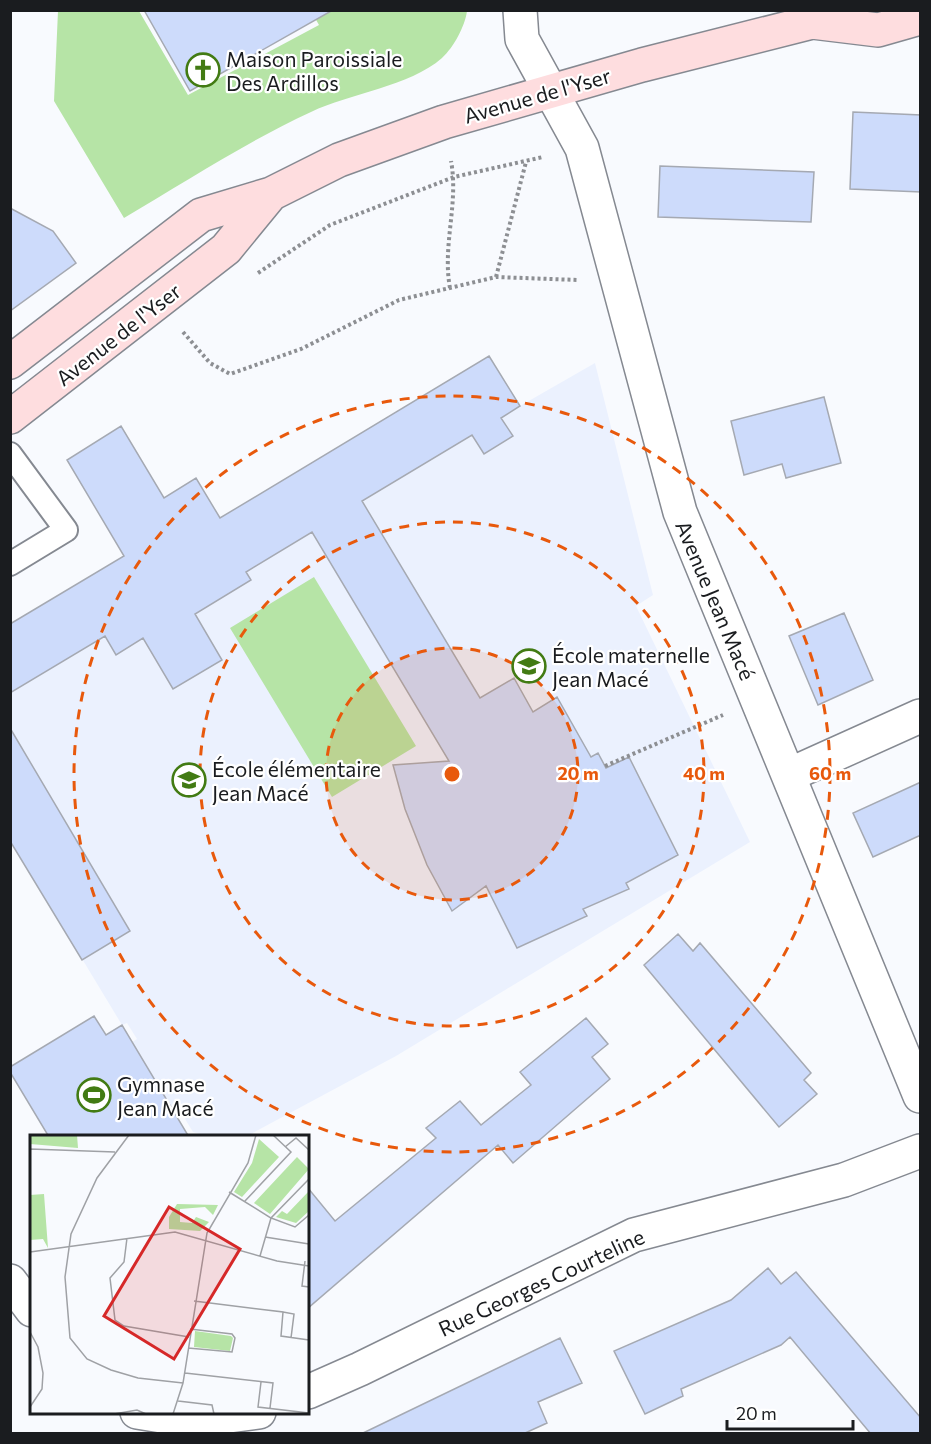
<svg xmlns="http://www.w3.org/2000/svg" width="931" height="1444" viewBox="0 0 931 1444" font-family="Commissioner,sans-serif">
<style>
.built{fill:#ebf1fe}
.green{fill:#b6e4a6}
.building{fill:#cddbfb;stroke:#a5a9b2;stroke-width:1.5}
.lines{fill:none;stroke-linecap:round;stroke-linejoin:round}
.service-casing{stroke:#858991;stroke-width:26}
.minor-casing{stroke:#858991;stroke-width:36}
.tertiary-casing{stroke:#858991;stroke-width:36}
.secondary-casing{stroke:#858991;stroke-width:36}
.path{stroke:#8d8f93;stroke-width:4;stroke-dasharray:3 3;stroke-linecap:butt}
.service{stroke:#fff;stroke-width:22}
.minor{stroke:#fff;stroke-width:33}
.tertiary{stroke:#fff;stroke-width:33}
.secondary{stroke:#fedddf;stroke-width:33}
.ring{fill:none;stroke:#e8590c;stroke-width:3;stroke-dasharray:10 8}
.labels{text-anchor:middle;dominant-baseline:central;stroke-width:4.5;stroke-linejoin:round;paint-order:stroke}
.poi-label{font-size:21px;fill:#1a1c1f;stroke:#fff;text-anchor:start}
.street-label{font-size:21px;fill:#1a1c1f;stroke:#fff}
.inset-road{fill:none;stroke:#9fa1a5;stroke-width:1.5}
.view{fill:#d62828;fill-opacity:0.15;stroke:#d62828;stroke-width:3}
.inset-edge{fill:none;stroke:#1a1c1f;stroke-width:3}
.centre{fill:#e8590c;stroke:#fff;stroke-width:3}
.ring-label{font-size:18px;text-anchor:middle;font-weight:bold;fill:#e8590c;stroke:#fff;stroke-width:4.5;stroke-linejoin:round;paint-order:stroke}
</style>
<rect width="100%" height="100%" fill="#f8fafe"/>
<path class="built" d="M489 356 520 406 595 363 653 595 636 606 750 842 396 1056 247 1136H208L193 1132 182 1114 177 1117 132 1042 137 1039 127 1023 122 1025 11 841V624L124 556 67 460 121 426 164 498 196 478 220 518Z"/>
<path class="green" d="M58 11H139L188 95 319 25 311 11H467C465 26 454 47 442 58 409 87 350 93 311 112 246 142 185 182 124 218L54 101Z
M314 577 416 746 332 797 230 628Z"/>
<path class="building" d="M144 10H333L190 91Z
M853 112 921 115V192L850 189Z
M660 166 814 172 811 222 658 217Z
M10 208 53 231 76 263 10 311Z
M489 356 520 406 501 418 513 436 484 454 472 435 362 501 480 698 514 678 533 712 557 697 591 757 598 753 606 768 629 757 678 855 626 883 629 889 583 909 587 916 517 948 486 886 452 911 427 865 405 809 393 765 449 761 312 532 246 572 251 580 195 614 222 660 173 689 143 638 116 655 105 636 10 693V624L124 556 67 460 121 426 164 498 196 478 220 518Z
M824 397 841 463 786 478 782 464 744 475 731 421Z
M844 613 873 680 818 705 789 636Z
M10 728 130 931 82 960 10 841Z
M921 782V835L873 857 853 813Z
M678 934 693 951 700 943 811 1073 804 1080 817 1094 779 1127 644 965Z
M94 1016 106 1035 122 1025 189 1137H49L10 1072V1067Z
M586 1018 608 1044 592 1057 610 1079 513 1163 498 1145 308 1308V1188L335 1221 436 1138 426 1128 460 1101 481 1125 531 1085 520 1072Z
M768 1268 781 1284 796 1272 921 1418V1434H871L790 1337 781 1345 681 1389 683 1396 645 1414 614 1351 731 1300Z
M560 1338 582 1383 538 1402 547 1423 523 1434H361Z"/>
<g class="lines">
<defs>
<path id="service" d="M10 454 66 530 10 564"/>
<path id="minor" d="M789 775 920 716
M10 1281 32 1310
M308 1392 360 1369 634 1235 844 1180 920 1151
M137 1412 192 1421 259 1412"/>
<path id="tertiary" d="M520 10 522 39 582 148 680 512 920 1096"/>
<path id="secondary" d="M10 362 201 215 271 194 339 160 444 122 642 65 812 22 878 30 920 18
M10 417 226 249 271 194"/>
</defs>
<use href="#service" class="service-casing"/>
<use href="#minor" class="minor-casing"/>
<use href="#tertiary" class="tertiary-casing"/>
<use href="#secondary" class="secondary-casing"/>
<path class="path" d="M258 273 330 225 454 177 543 157
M496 277 526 162
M450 288C442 246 459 203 451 161
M183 332 210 363 230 374 301 349 399 300 496 277 578 280
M605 766 723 715"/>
<use href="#service" class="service"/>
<use href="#minor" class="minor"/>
<use href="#tertiary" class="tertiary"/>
<use href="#secondary" class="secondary"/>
</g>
<circle cx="452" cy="774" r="126" fill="#e8590c" fill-opacity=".12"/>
<g class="ring">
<circle cx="452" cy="774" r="126"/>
<circle cx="452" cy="774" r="252"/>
<circle cx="452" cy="774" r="378"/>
</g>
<defs>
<symbol id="church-ring" viewBox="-11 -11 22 22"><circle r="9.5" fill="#fff" stroke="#427b13" stroke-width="1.5"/><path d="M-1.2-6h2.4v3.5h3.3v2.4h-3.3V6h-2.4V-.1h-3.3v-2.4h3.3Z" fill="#427b13"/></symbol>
<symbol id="school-ring" viewBox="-11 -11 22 22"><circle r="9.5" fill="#fff" stroke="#427b13" stroke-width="1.5"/><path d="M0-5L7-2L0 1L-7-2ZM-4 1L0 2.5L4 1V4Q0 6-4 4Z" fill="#427b13"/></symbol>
<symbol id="stadium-ring" viewBox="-11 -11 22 22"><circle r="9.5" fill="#fff" stroke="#427b13" stroke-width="1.5"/><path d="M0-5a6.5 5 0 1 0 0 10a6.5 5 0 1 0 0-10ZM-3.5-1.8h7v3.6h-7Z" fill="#427b13"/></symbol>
</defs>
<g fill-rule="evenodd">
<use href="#church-ring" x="184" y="51" width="38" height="38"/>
<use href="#school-ring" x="510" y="647" width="38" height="38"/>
<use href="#school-ring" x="170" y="761" width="38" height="38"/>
<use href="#stadium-ring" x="75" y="1076" width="38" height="38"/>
</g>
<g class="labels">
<g class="poi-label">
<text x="226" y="58">Maison Paroissiale<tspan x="226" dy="24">Des Ardillos</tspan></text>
<text x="552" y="654">École maternelle<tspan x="552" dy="24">Jean Macé</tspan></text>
<text x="212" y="768">École élémentaire<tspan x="212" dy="24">Jean Macé</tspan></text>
<text x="117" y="1083">Gymnase<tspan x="117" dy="24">Jean Macé</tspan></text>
</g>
<g class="street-label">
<text transform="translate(537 95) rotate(-16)">Avenue de l'Yser</text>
<text transform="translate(118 334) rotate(-38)">Avenue de l'Yser</text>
<text transform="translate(716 600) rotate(67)">Avenue Jean Macé</text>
<text transform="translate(541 1282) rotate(-25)">Rue Georges Courteline</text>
</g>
</g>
<g transform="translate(30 1135)">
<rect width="279" height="279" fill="#f8fafe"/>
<path d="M0 0H47L48 13 0 9ZM229 4 249 22 212 62 204 57 222 28ZM267 22 279 34 240 79 224 68ZM279 56V76L266 88 246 82 252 76 257 79ZM14 59 18 113 13 104 0 105V60ZM147 69 188 70 183 80 175 72 150 74V87L162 88 166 82 179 87 170 96 139 94V82ZM165 196 201 201 203 203 200 216 164 212Z" fill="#b6e4a6"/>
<path class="inset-road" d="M99 0 67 43 41 99 35 142 40 203 57 224 81 235 108 243 153 248M255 12 266 3 279 15M0 14 85 17M0 42V14M279 44 241 83 265 92 279 80M199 57 241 83 230 121M215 66 261 17 243 0M235 102 279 109M97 103 94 127 80 143 85 185 94 191 159 202M0 117 145 97 247 126 279 131M275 126 272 151 279 152M164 166 253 177 251 201 279 205M253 177 264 179 261 203M0 197 8 212 13 238 12 254 0 272M158 213 202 217 205 203 202 199 160 194M155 238 243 248 240 273M231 247 228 272 279 278M148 266 182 270 184 279M84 279 107 275 116 279M143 279 153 248 177 98 218 28 226 0"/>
<path class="view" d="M139 72 210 114 144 224 74 181Z"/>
<rect width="279" height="279" class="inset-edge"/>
</g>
<circle cx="452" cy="774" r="9" class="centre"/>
<g class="ring-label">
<text x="578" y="780">20 m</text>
<text x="704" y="780">40 m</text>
<text x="830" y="780">60 m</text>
</g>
<rect width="931" height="1444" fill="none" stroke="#1a1c1f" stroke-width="24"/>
<path d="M727 1420v9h126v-9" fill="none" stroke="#1a1c1f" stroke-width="3"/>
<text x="736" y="1420" font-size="18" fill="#1a1c1f" stroke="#ffffff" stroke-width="4.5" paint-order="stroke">20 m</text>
</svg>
